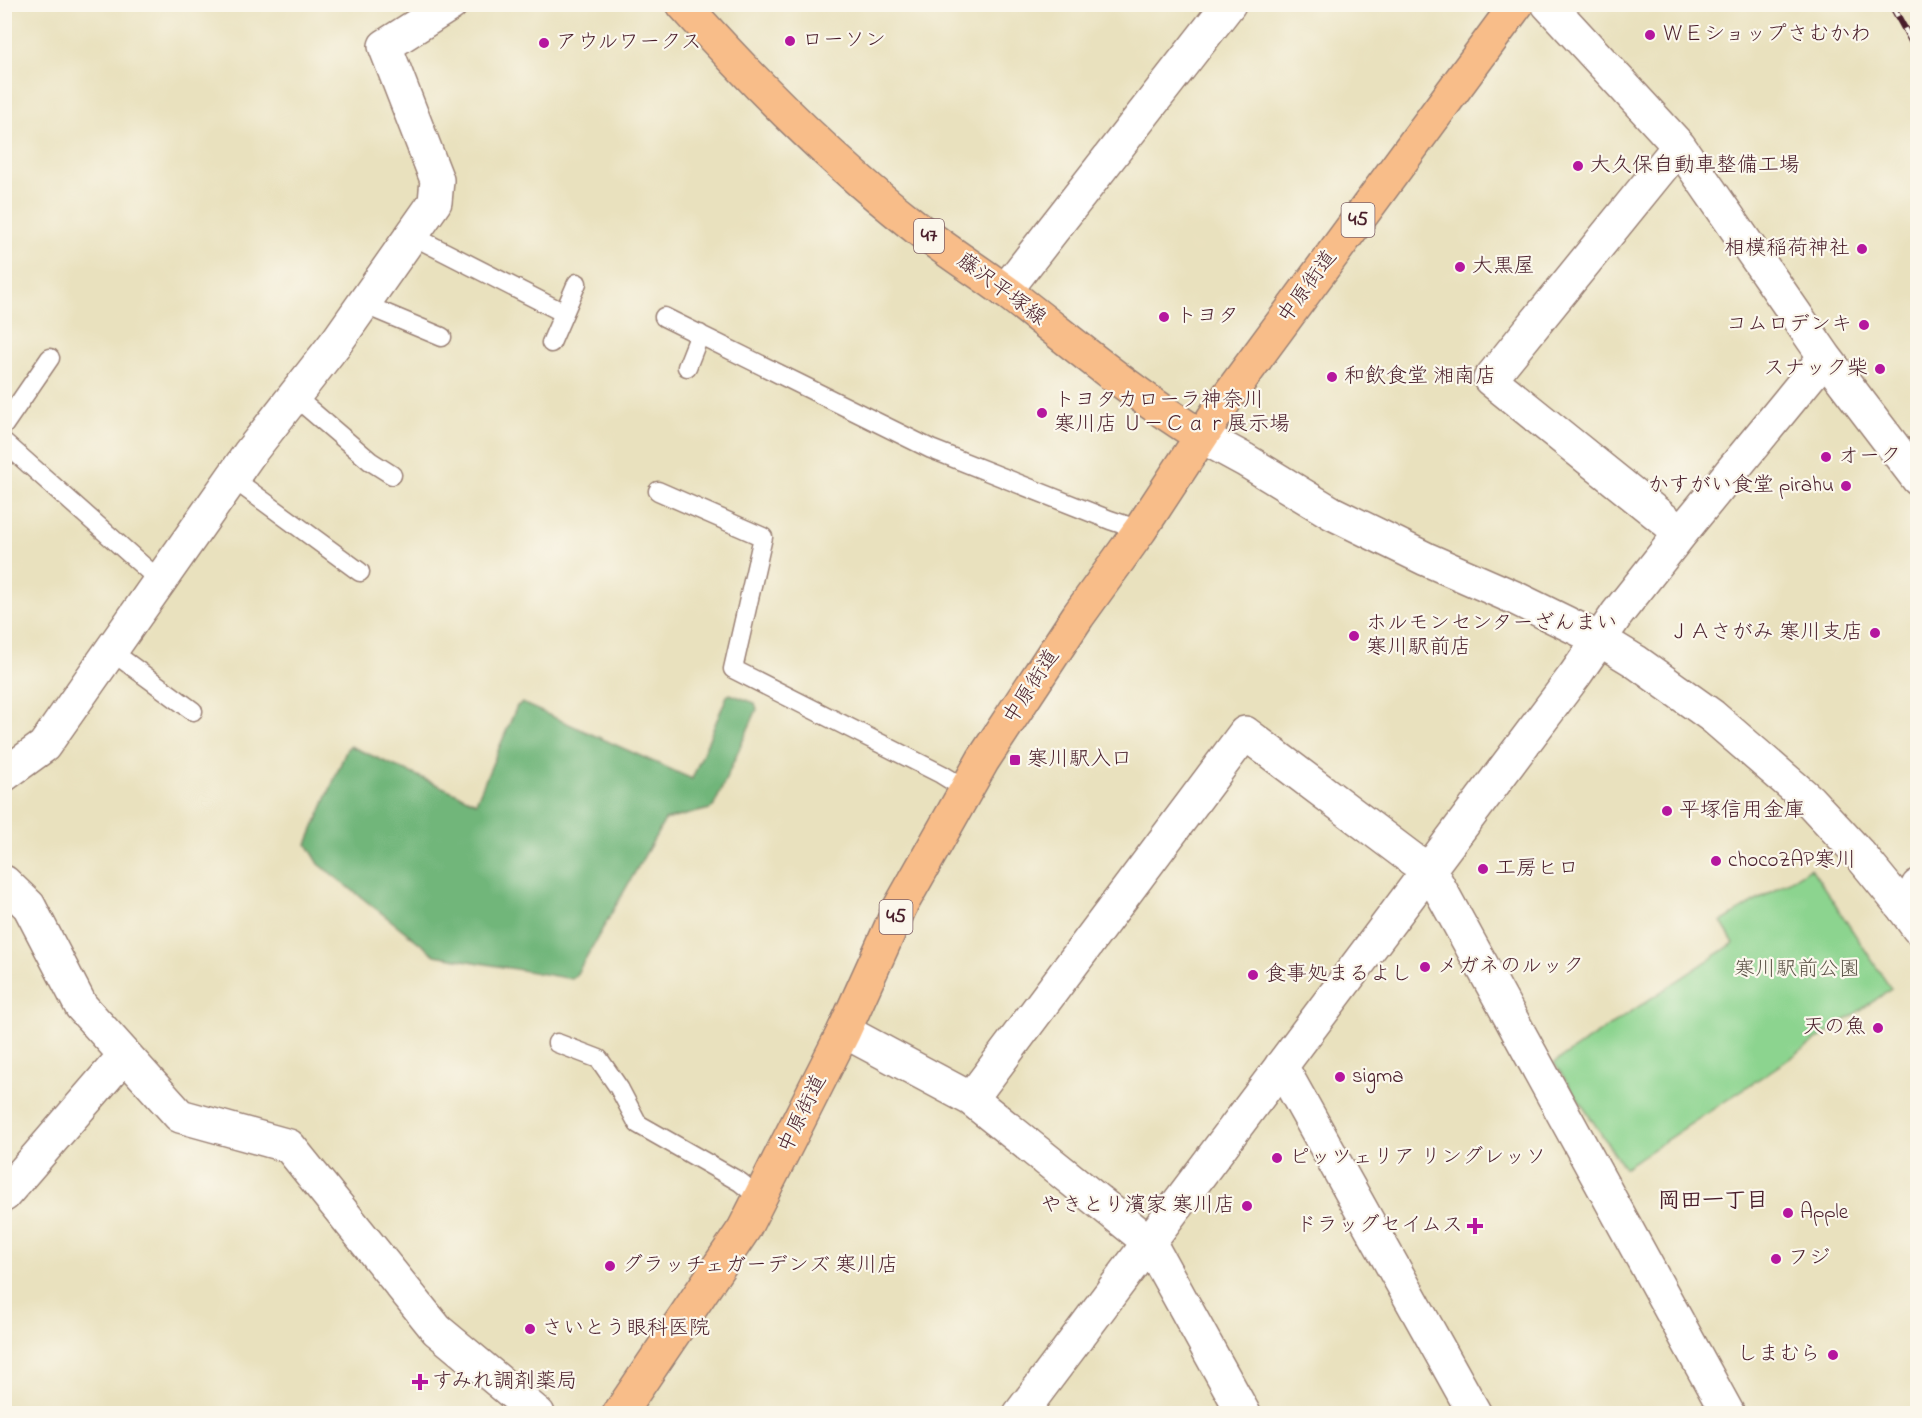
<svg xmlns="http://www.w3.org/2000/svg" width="1922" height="1418" viewBox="0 0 1922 1418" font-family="'Indie Flower','Klee One',sans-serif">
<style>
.green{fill:#8cd48f;stroke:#6b7a5d;stroke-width:1.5}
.forest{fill:#71b67a;stroke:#5e6a52;stroke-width:1.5}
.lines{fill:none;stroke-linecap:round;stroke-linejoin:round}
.service-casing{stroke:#9a8074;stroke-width:21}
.minor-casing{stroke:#9a8074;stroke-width:36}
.tertiary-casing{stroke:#9a8074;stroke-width:36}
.primary-casing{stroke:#9a8074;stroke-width:36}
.service{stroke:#fff;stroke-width:18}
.minor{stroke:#fff;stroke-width:33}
.tertiary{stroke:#fff;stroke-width:33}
.primary{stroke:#f8bd89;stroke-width:33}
.rail-casing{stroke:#4a1f2b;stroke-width:7}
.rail{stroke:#fbf7ec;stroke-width:4.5;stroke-dasharray:14;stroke-linecap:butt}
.poi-dot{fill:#b5179e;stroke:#fbf7ec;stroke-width:2}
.labels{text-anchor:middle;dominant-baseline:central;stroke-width:4.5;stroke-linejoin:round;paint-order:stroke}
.shield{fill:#fbf7ec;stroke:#7f6065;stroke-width:1.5}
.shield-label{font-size:20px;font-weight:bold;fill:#4a1f2b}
.poi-label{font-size:21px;fill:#4a1f2b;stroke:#fbf7ec;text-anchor:start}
.street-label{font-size:21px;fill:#4a1f2b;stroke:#fbf7ec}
.park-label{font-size:21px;fill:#5e5549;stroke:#fbf7ec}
.neighbourhood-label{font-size:22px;font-weight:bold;fill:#4a1f2b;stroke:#fbf7ec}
</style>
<rect width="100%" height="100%" fill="#fbf7ec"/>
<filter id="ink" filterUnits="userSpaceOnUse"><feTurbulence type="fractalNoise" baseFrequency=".0167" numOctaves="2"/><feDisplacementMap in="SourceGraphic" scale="12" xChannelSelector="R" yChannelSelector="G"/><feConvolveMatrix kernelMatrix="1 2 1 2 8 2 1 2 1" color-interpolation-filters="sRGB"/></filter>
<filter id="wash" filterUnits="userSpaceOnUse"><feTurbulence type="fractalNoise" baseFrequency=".008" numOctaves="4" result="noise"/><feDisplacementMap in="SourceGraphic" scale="24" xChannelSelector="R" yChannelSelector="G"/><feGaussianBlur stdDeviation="1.35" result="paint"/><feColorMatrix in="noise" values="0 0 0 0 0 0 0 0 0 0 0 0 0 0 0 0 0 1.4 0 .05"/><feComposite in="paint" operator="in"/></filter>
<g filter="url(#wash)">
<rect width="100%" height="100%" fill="#e9e1be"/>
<path class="green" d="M1811 868 1891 989 1789 1059 1624 1168 1554 1063 1734 943 1721 922Z"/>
<path class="forest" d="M730 694 755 703 757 709 714 806 710 809 665 820 576 975 572 979 435 955 324 868 319 864 307 844 347 749 350 746 476 802 517 706 522 703 692 779 727 696Z"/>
</g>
<g filter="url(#ink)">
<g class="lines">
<defs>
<path id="service" d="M411 235 564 313 551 343
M363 304 442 337
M564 313 577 283
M664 317 931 449 1110 520 1140 530
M687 367 700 334
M294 396 370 461 392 475
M4 425 50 358
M4 442 160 581
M232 478 360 572
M658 491 763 537 733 669 941 774 967 790
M111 651 193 711
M557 1043 599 1059 619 1088 638 1124 740 1182 761 1199"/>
<path id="minor" d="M1679 146 1490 379 1681 533
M1005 291 1229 4
M1825 357 1918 479
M4 775 44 746 249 454 338 340 435 202 437 180 385 46 451 4
M4 882 29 906 81 1006 180 1116 289 1146 437 1330 538 1414
M1905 910 1918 886
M844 1031 971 1099 1149 1242 1244 1414
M1281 1066 1475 1414
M971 1099 1245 733 1412 859 1429 869 1728 1414
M4 1195 125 1055
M1020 1414 1575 675 1617 614 1681 533 1825 357 1679 146 1548 4"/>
<path id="tertiary" d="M1201 436 1245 460 1332 513 1426 559 1515 598 1599 639 1635 661 1712 716 1809 800 1861 856 1905 910 1918 928"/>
<path id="primary" d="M683 4C754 83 829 159 912 224 944 250 979 271 1012 296 1074 344 1134 395 1201 436
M619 1414 744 1229 844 1031 900 907 983 760 1078 616 1140 530 1226 399 1517 4"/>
</defs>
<use href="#service" class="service-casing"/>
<use href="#minor" class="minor-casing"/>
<use href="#tertiary" class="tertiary-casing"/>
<use href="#primary" class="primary-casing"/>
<use href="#service" class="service"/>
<use href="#minor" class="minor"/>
<use href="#tertiary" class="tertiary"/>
<use href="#primary" class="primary"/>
<defs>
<path id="rail" d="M1891 4 1918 53"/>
</defs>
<use href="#rail" class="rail-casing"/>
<use href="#rail" class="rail"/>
</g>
</g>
<g class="poi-dot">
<circle cx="1650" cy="35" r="6"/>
<circle cx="790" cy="41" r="6"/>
<circle cx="544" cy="43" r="6"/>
<circle cx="1578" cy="166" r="6"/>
<circle cx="1862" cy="249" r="6"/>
<circle cx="1460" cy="267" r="6"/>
<circle cx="1164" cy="317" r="6"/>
<circle cx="1864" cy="325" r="6"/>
<circle cx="1880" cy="369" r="6"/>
<circle cx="1332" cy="377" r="6"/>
<circle cx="1042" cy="413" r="6"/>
<circle cx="1826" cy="457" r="6"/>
<circle cx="1846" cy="486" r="6"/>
<circle cx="1875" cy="633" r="6"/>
<circle cx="1354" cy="636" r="6"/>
<rect x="1009" y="754" width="12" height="12" rx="3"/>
<circle cx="1667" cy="811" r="6"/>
<circle cx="1716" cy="861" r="6"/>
<circle cx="1483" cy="869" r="6"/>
<circle cx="1425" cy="967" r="6"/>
<circle cx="1253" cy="975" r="6"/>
<circle cx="1878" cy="1028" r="6"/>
<circle cx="1340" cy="1077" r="6"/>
<circle cx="1277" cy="1158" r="6"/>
<circle cx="1247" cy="1206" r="6"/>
<circle cx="1788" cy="1213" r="6"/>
<path d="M1472 1217h6v6h6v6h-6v6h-6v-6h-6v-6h6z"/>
<circle cx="1776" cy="1259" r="6"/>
<circle cx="610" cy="1266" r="6"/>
<circle cx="530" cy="1329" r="6"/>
<circle cx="1833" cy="1355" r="6"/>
<path d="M417 1373h6v6h6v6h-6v6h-6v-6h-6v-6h6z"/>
</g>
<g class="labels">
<g class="shield">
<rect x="1341.5" y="203" width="33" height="34" rx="4.5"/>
<rect x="914" y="219" width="30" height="34" rx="4.5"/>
<rect x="879.5" y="900" width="33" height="34" rx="4.5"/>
</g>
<g class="shield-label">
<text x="1358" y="220">45</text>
<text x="929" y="236">47</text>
<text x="896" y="917">45</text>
</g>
<g class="poi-label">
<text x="1662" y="35">ＷＥショップさむかわ</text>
<text x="802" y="41">ローソン</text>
<text x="556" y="43">アウルワークス</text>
<text x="1590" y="166">大久保自動車整備工場</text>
<text x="1850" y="249" text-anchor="end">相模稲荷神社</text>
<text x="1472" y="267">大黒屋</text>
<text x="1176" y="317">トヨタ</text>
<text x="1852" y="325" text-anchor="end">コムロデンキ</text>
<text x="1868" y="369" text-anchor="end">スナック柴</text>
<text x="1344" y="377">和飲食堂 湘南店</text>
<text x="1054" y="401">トヨタカローラ神奈川<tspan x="1054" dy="24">寒川店 Ｕ－Ｃａｒ展示場</tspan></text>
<text x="1838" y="457">オーク</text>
<text x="1834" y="486" text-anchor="end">かすがい食堂 pirahu</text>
<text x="1366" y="624">ホルモンセンターざんまい<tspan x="1366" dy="24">寒川駅前店</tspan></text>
<text x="1863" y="633" text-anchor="end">ＪＡさがみ 寒川支店</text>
<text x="1027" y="760">寒川駅入口</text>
<text x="1679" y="811">平塚信用金庫</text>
<text x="1728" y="861">chocoZAP寒川</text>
<text x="1495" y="869">工房ヒロ</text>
<text x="1437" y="967">メガネのルック</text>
<text x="1265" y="975">食事処まるよし</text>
<text x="1866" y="1028" text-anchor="end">天の魚</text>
<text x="1352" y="1077">sigma</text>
<text x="1289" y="1158">ピッツェリア リングレッソ</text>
<text x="1235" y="1206" text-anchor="end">やきとり濱家 寒川店</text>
<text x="1800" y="1213">Apple</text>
<text x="1463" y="1226" text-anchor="end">ドラッグセイムス</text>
<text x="1788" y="1259">フジ</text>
<text x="622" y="1266">グラッチェガーデンズ 寒川店</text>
<text x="542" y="1329">さいとう眼科医院</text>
<text x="1821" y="1355" text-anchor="end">しまむら</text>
<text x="432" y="1382">すみれ調剤薬局</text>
</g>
<g class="street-label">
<text transform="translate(1308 287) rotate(-54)">中原街道</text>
<text transform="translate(1001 290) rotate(37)">藤沢平塚線</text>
<text transform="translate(1032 687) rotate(-57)">中原街道</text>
<text transform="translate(803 1114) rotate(-64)">中原街道</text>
</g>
<g class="park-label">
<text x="1797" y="970">寒川駅前公園</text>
</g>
<g class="neighbourhood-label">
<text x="1713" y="1202">岡田一丁目</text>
</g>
</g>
<rect width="1922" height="1418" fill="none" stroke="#fbf7ec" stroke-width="24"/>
</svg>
